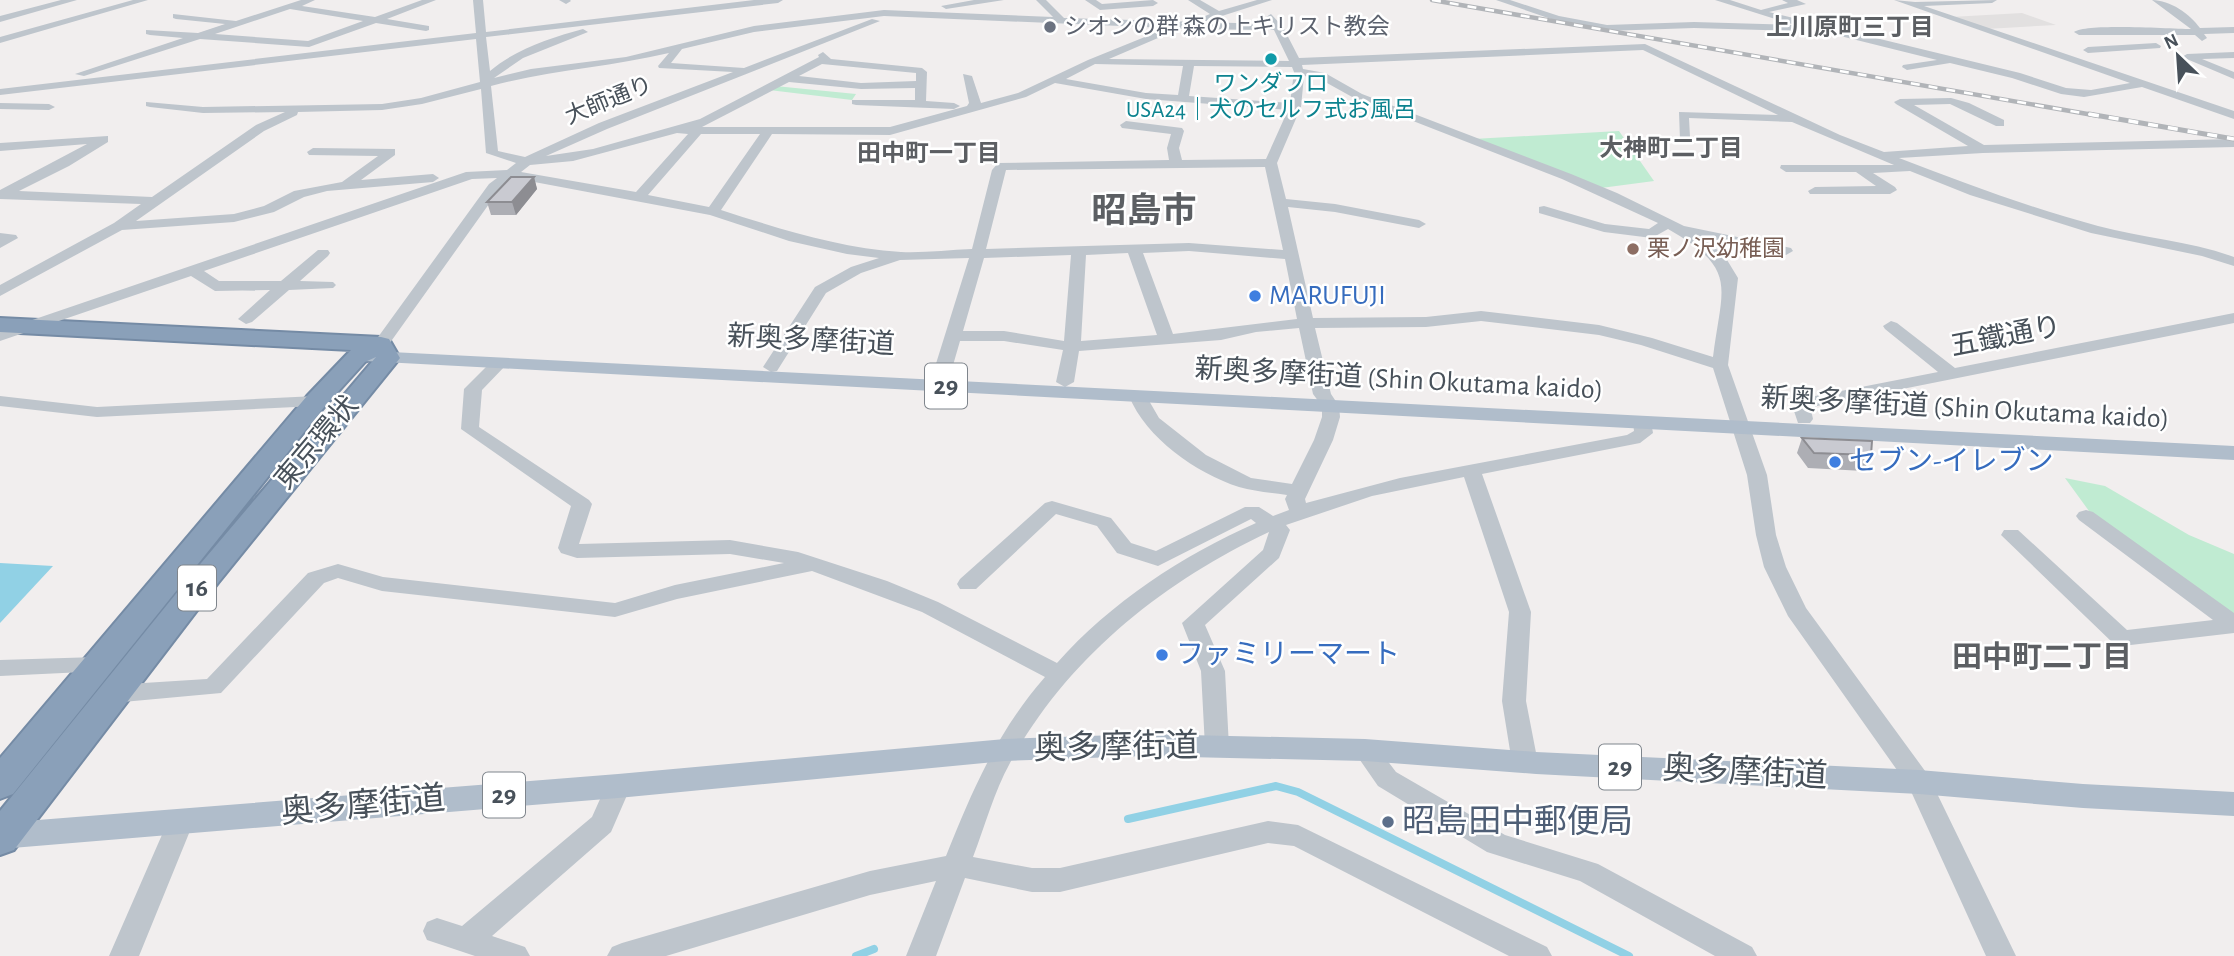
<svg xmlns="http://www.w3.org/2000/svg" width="2234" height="956" viewBox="0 0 2234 956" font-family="'Alegreya Sans','Noto Sans JP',sans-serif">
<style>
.education{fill:#e2e0e0}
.green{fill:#c0ebd2}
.water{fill:#91d1e5}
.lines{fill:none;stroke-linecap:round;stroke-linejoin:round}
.stream{stroke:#91d1e5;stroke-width:8}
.highway-casing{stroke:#758ba5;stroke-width:4}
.minor{fill:#bec5cc;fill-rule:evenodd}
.major{fill:#b0bdcb;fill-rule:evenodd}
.highway{fill:#8aa0b9;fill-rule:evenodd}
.rail-far1-casing{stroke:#b1b4b8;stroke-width:4.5}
.rail-casing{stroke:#b1b4b8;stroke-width:5}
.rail-far1{stroke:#fff;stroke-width:2.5;stroke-dasharray:9;stroke-linecap:butt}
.rail{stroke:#fff;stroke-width:3.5;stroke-dasharray:10;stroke-linecap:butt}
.wall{fill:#adaeb4}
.shaded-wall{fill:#8d8d92}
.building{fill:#c9cad1;stroke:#8d8d92;stroke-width:2}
.worship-dot{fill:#6b7280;stroke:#fff;stroke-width:2.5}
.culture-dot{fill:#0f9aa8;stroke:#fff;stroke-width:2.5}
.education-dot{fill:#8d6e63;stroke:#fff;stroke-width:2.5}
.shop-dot{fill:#3f7fe0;stroke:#fff;stroke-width:2.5}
.service-dot{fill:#5c6f8a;stroke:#fff;stroke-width:2.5}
.labels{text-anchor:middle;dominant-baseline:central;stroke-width:5;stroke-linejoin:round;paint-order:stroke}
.far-worship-label{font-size:23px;fill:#5b616d;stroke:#fff;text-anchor:start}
.far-culture-label{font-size:23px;fill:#0d838f;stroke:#fff}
.far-street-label{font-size:23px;fill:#48515a;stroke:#fff}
.far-education-label{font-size:23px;fill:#785e54;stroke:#fff;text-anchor:start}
.far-neighbourhood-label{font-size:24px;font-weight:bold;fill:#5c5f63;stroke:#fff}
.shield{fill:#fff;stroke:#7f858c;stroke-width:2}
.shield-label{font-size:26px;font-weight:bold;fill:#48515a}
.shop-label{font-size:28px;fill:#366cbe;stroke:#fff;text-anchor:start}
.street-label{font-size:28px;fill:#48515a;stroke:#fff}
.neighbourhood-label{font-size:30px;font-weight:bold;fill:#5c5f63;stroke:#fff}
.near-street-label{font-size:33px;fill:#48515a;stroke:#fff}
.near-service-label{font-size:33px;fill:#4e5e75;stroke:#fff;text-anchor:start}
.far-town-label{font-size:35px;font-weight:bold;fill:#5c5f63;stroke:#fff}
</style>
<rect width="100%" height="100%" fill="#f1eeee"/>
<path class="education" d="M2022 13 2056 25 1986 29 1951 17Z"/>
<path class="green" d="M775 86 856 94 852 100 769 90Z
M1619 131 1654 181 1601 188 1473 139Z
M2065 478 2105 486 2189 535 2234 554V617L2089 511Z"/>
<path class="water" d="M0 563 53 566 0 623Z"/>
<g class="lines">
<path class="stream" d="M1128 819 1276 786 1298 792 1629 956
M856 956 874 949"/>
<defs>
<path id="highway" d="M0 318 381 337 389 339 400 358 218 583 14 850 0 855V811L196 569 376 357 365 362 325 406 13 794 0 799V758L307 396 351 350 0 332Z"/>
</defs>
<use href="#highway" class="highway-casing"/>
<path class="minor" d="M61 0H77L0 22V16Z
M133 0H148L0 43V37Z
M301 0H315L302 6 375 17 422 0H436L387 19 429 26V30L426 31 376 23 309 47 200 39 84 76 75 74 183 38 150 35 146 34V30L198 33 225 24 176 19 173 18V14L236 21ZM290 9 363 21 308 41 215 34Z
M473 0H483L486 32 754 0H783L778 3 486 37 490 71C516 49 550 38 583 29L588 32 523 58 494 78 531 69 626 57 754 26 884 10 1053 17 1036 0H1046L1064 18 1270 24 1266 17 1271 14 1283 27 1299 58 1645 44 1840 135 1884 152 1968 146 1896 104 1894 102 1900 99 1951 98 1969 103 2004 120V126H1996L1950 104 1914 105 1984 145 2234 139V147L1983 153 1899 158C1964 183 2030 208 2098 226 2143 238 2190 241 2234 257V266L2202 256 2091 233 1970 195 1910 171 1873 173 1895 187 1897 190 1890 194H1810L1808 191 1815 187 1876 186 1856 172H1786L1780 168 1781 165H1894L1792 122 1689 118 1690 137 1680 140 1679 112 1778 115 1643 50 1302 65 1303 69 1325 73 1362 94 1571 174 1617 193 1684 226 1791 248 1793 251 1786 255 1702 238 1724 255 1738 278 1728 365 1767 475 1776 535 1786 567 1806 608 1928 775 2016 956H1986L1909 787 1788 616 1764 567 1756 535 1747 475 1713 368 1641 345 1599 335 1481 321 1426 327 1315 328 1331 394 1339 406 1340 417 1333 440 1305 499 1306 503 1400 478 1627 435 1634 431 1633 422 1636 418 1642 417 1651 422 1653 433 1640 443 1482 474 1531 612 1526 701 1538 763 1534 770 1525 773 1516 770 1512 763 1502 701 1509 612 1464 477 1372 496 1286 525 1290 530 1279 558 1205 625 1225 671 1229 747 1226 754 1217 756 1208 754 1205 747 1201 671 1182 623 1263 550 1269 532C1164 581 1066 659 1010 763 994 792 985 826 973 857L1032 868H1060L1268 821 1298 825 1547 947 1552 956H1509L1294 846 1268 843 1060 892H1032L965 878 936 956H906L936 881 870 895 666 956H607L612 947 622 943 870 871 946 856C973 789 997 732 1045 677L922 612 812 571 677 599 615 617 382 591 338 578 324 583 221 693 112 703 104 700 100 694 104 688 112 685 207 679 308 573 338 564 383 577 615 603 675 585 784 563 730 554 577 558 561 553 558 548 571 506 461 429 464 389 493 360 499 359 507 364 482 390 479 427 589 500 592 504 579 544 730 540 798 552 887 581 938 602 1057 663C1110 603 1183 555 1256 523L1251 519 1158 566 1117 553 1097 526 1056 514 976 589H960L957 584 960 579 1045 503 1052 501 1111 518 1131 543 1156 551 1245 507H1259L1273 516 1289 510 1285 499 1287 495C1271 493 1254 491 1239 487 1196 473 1146 438 1129 396L1138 391 1144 392 1159 418 1206 455 1251 478 1292 484 1314 440 1322 417V406L1313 394 1299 328 1256 332 1221 340 1079 351 1074 382 1065 387 1056 382 1063 350 1004 341H960L947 386 938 391 929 386 969 258 900 260 861 273 826 293 777 371 771 372 763 367 815 287 851 267 879 258 847 254 789 241 710 215 513 178 499 190 387 347 381 349 373 344 489 184 497 178 472 179 204 271 219 281H281L318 250H328L330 253 328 256 300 281 333 282 336 285 333 288 289 290 252 322 246 324 238 319 270 290 215 291 191 276 0 341V331L466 172 507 170 516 163 486 153 481 89 422 104 382 110 298 112 297 115 264 131 136 221 234 214 264 206 294 191 342 182 378 156 309 155 307 152 313 148 395 149V155L361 180 433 174 439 178 433 182 327 191 304 197 274 212 234 222 122 230 0 296V285L114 223 141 204 0 199V190L87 144 0 151V143L108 136V142L69 166 19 191 152 197 256 125 285 112 203 113 150 107 146 106V102L203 107 382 104 421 98 480 82 476 39 0 95V89L476 33ZM884 16 1167 28 1088 60 1018 93 981 103 972 76 963 74 969 103 967 106 890 127H702L789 82 861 89 915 88V100H852V104L856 105 954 109 960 106 954 103 926 101 927 72 922 68 831 59 823 52 818 55 819 57 700 119 593 149 546 156 607 129 880 21 872 19 744 68 671 63 682 49 754 32ZM1179 29 1274 30 1289 61 1109 59ZM669 53 658 66 659 68 733 72 599 123 525 157 498 151 491 86C550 70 610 67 669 53ZM822 64 916 73V81L861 83 799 76ZM1095 64 1183 66 1178 95 1146 93 1066 79ZM1194 66 1292 67 1294 72 1290 103 1189 96ZM1304 76 1318 78 1354 98 1562 179 1658 223 1649 229 1605 224 1544 206 1539 207V213L1604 232 1652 238 1668 229C1739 270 1722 285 1713 357L1652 338 1599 325 1481 311 1426 317 1313 318 1288 207 1335 212 1419 228 1426 224 1419 220 1335 204 1286 199 1277 163 1301 107ZM1055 83 1146 99 1288 110 1266 159 1182 160 1179 148 1184 131 1182 128 1126 121 1120 125 1122 128 1171 134 1167 148 1169 160 998 163 992 170 972 249C948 250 924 253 901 252 839 248 780 229 721 210L772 134 890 135 1026 97ZM677 133 688 134 636 192 521 172 530 165 573 161ZM701 134H760L709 207 648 195ZM1265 167 1283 250 1189 243 986 249 1006 170ZM1189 251 1285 259 1297 319 1173 334 1143 253ZM1128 253 1157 335 1081 341 1086 255ZM1071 255 1064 341 1004 331H963L984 258Z
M559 0H570L571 1 566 4Z
M974 0H1004L946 9 941 6Z
M1085 0H1096L1102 4 1153 0 1158 3 1153 6 1100 10Z
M1188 0H1200L1219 11 1257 0H1272L1203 22 1198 19 1210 14Z
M1496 0H1510L1559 16 1607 25 1694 22 1793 25 1798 28 1793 31 1694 28 1607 31 1554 20Z
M1715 0H1730L1761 10 1788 3 1782 0H1797L1806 4 1769 12 2020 73 2066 88 2091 90 2130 83 1894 0 1915 2 1997 0 1992 3 1924 6 2234 111V119L2142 87 2084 97 2061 94 2012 78 1950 63 1907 70 1902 67 1903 65 1937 60 1788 23Z
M2152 0C2170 0 2190 14 2200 28L2234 27V33L2204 34 2207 38 2202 41 2195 35H2079L2074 32C2088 23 2169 29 2191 29Z
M2156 43 2161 46 2160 48 2088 53 2083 50 2088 47Z
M2234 52V58L2202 59 2234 72V79L2182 57 2187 54Z
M0 103 49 104 55 107 49 110 0 109Z
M0 233 16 235 18 238 0 248Z
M2234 313V323L1817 406 1811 410 1813 419 1810 423H1798L1793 408 1805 398 1938 372 1885 329 1883 326 1891 321 1897 323 1955 368Z
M0 396 97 407 316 396 325 401 316 406 97 417 0 406Z
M2086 510 2093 512 2234 613V633L2122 646 2114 644 2001 535 2004 530H2018L2127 630 2213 620 2079 520 2076 516 2079 512Z
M97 657 105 659 109 665 105 671 0 676V660Z
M1365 741 1374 743 1396 772 1505 835 1598 864 1752 947 1757 956H1715L1580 881 1487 852 1378 786 1353 750 1356 743Z
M618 776 627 779 631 786 611 832 492 936 525 947 530 956H475L427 940 423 931 427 922 437 918 462 926 592 817 609 779Z
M181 810 190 813 194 821 139 956H109L168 821 172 813Z"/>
<path class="major" d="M371 351 2234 446V460L364 361 361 357 364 353Z
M1145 734 1365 739 1536 752 1919 770 2083 784 2234 792V816L2083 808 1919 794 1536 774 1365 761 1145 756 1005 761 618 798 0 849V823L618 774 1005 739Z"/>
<use href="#highway" class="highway"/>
<defs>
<path id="rail-far1" d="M1432 0 2099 116"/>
<path id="rail" d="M2089 114 2234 139"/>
</defs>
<use href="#rail-far1" class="rail-far1-casing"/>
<use href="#rail" class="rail-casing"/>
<use href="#rail-far1" class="rail-far1"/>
<use href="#rail" class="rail"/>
</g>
<path class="wall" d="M534 177 537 189 516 215H491L487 202Z
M1802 438 1871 455 1864 471 1808 468 1797 453Z"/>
<path class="shaded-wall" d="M534 177 537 189 516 215 512 202Z"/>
<path class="building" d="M511 177H534L512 202H487Z
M1802 438 1872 441 1871 455 1814 453Z"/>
<circle class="worship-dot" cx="1050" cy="27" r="7"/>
<circle class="culture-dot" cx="1271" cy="59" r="7"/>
<circle class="education-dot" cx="1633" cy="249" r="7"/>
<g class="shop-dot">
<circle cx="1255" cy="296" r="7"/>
<circle cx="1835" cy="462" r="7"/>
<circle cx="1162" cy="655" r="7"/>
</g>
<circle class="service-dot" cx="1388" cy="822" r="7"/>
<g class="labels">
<g class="far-worship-label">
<text x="1064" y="27">シオンの群 森の上キリスト教会</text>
</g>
<g class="far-culture-label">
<text x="1271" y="84">ワンダフロ<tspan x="1271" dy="26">USA24｜犬のセルフ式お風呂</tspan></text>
</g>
<g class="far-street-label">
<text transform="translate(609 101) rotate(-22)">大師通り</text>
</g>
<g class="far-education-label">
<text x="1647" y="249">栗ノ沢幼稚園</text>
</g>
<g class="far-neighbourhood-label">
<text x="1850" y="28">上川原町三丁目</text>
<text x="1671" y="149">大神町二丁目</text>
<text x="929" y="154">田中町一丁目</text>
</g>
<g class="shield">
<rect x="925" y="363.5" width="42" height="45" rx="5"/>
<rect x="178" y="565.5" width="38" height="45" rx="5"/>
<rect x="1599" y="744.5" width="42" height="45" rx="5"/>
<rect x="483" y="772.5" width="42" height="45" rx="5"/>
</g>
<g class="shield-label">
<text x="946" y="386">29</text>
<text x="197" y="588">16</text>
<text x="1620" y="767">29</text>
<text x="504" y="795">29</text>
</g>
<g class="shop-label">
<text x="1269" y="296">MARUFUJI</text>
<text x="1849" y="462">セブン-イレブン</text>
<text x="1176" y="655">ファミリーマート</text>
</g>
<g class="street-label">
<text transform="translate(2006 337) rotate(-11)">五鐵通り</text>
<text transform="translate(811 341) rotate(3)">新奥多摩街道</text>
<text transform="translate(1399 380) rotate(3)">新奥多摩街道 (Shin Okutama kaido)</text>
<text transform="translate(1965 409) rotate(3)">新奥多摩街道 (Shin Okutama kaido)</text>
<text transform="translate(317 443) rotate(-50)">東京環状</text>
</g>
<g class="neighbourhood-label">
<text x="2042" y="658">田中町二丁目</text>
</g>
<g class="near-street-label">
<text transform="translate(1116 748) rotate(-1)">奥多摩街道</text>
<text transform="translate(1745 773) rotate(3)">奥多摩街道</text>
<text transform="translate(363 806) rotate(-5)">奥多摩街道</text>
</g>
<g class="near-service-label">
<text x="1402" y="822">昭島田中郵便局</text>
</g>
<g class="far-town-label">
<text x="1144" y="211">昭島市</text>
</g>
</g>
<g transform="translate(2178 56) rotate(335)" stroke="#ffffff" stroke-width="5" paint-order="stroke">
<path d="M0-5L12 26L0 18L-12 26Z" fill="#48515a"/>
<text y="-10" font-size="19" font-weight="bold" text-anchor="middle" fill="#48515a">N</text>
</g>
</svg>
